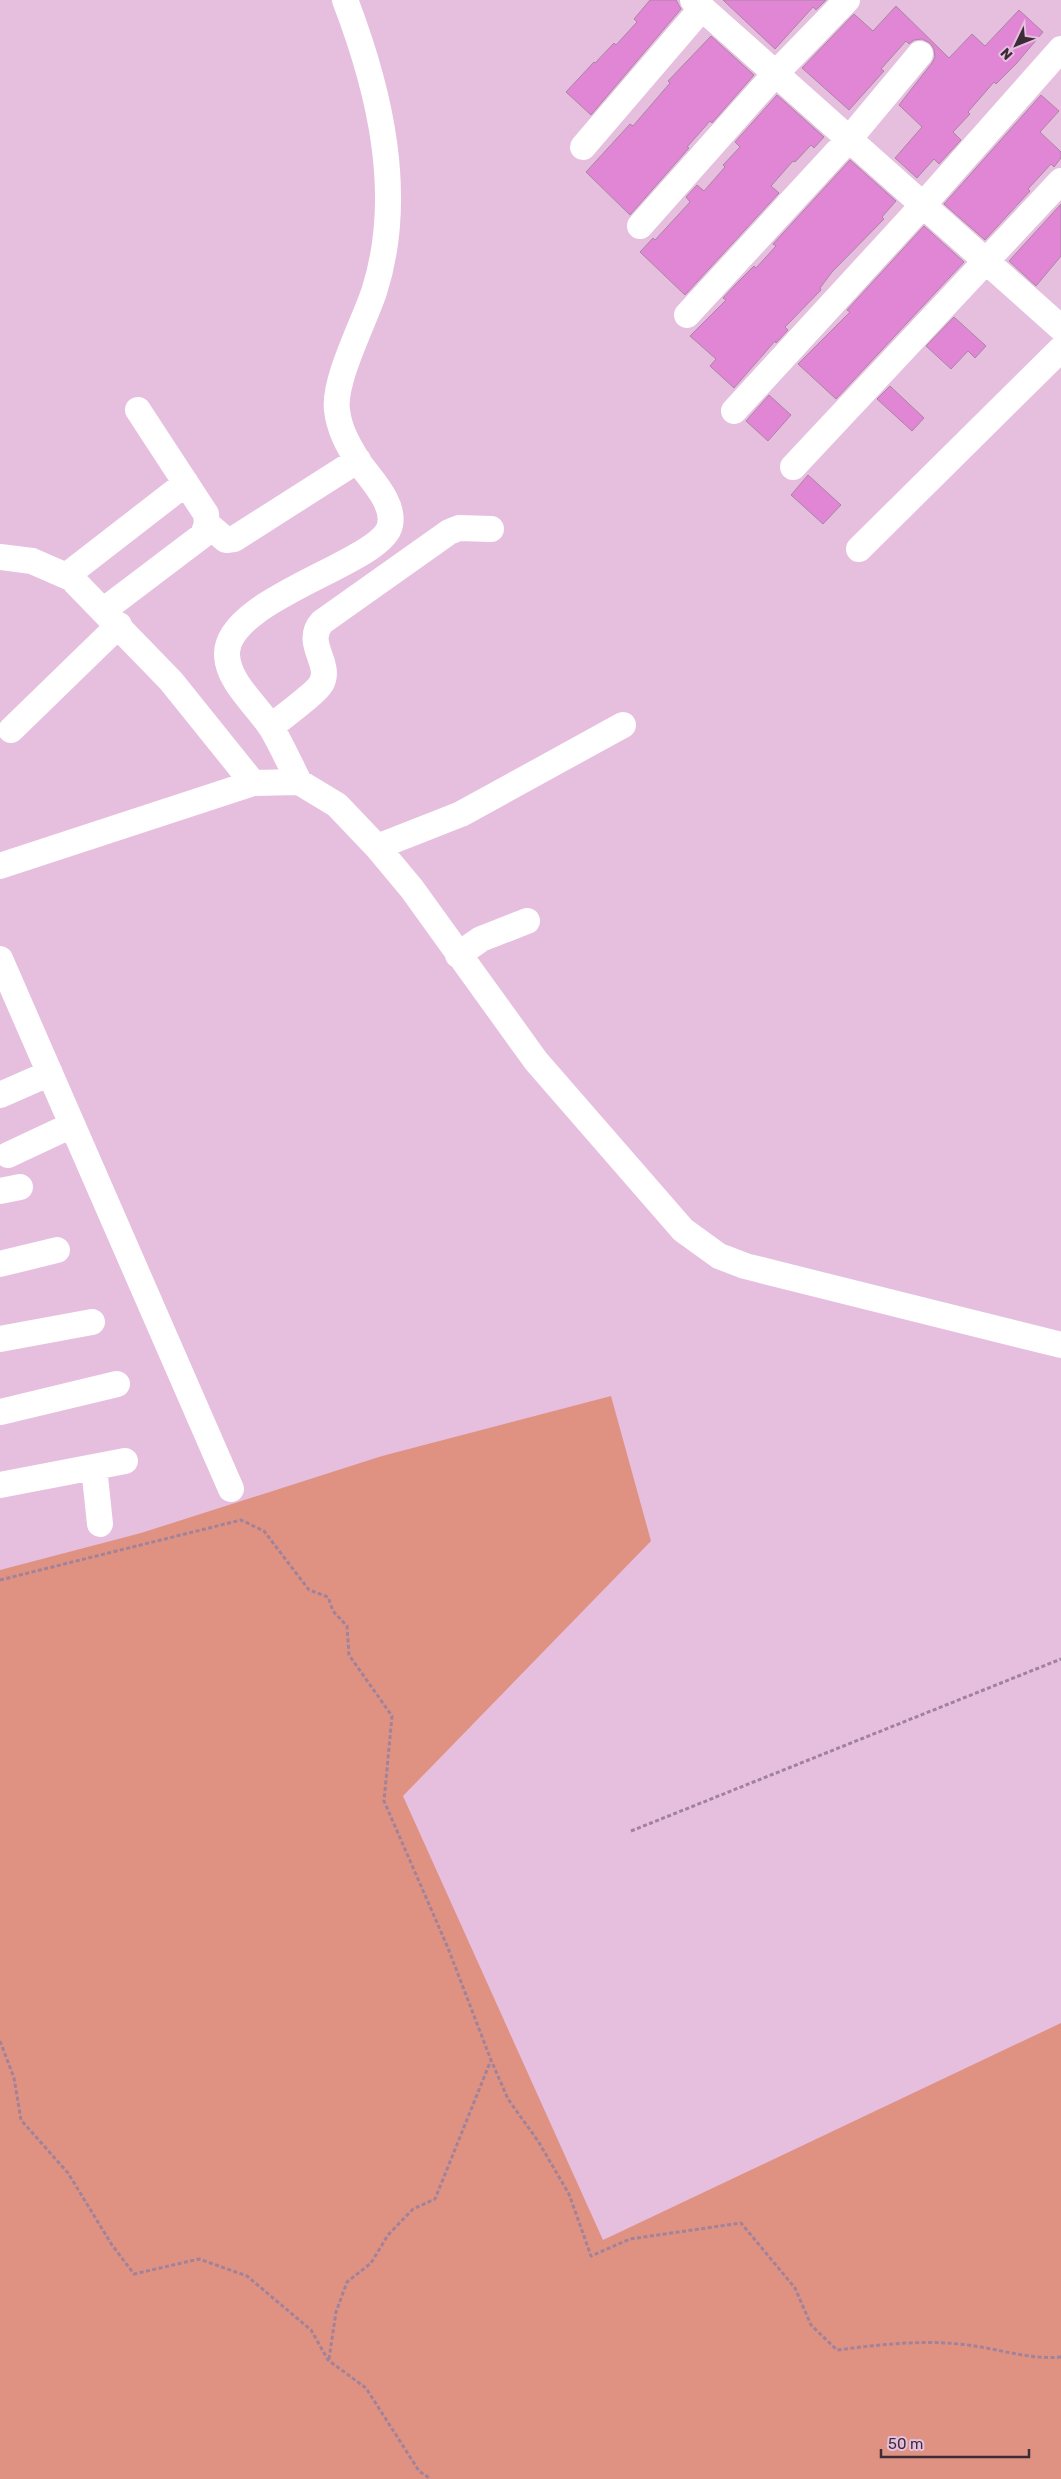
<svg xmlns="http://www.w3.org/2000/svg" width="1061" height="2479" viewBox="0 0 1061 2479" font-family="Rubik,sans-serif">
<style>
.green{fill:#e09282}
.building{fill:#e186d5;stroke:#a985a3}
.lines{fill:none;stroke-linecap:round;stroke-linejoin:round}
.path{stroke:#a0829a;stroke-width:3;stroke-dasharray:4 2.5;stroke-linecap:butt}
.minor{stroke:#fff;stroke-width:26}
</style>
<rect width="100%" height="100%" fill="#e6bfdf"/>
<path class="green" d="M611 1396 651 1541 403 1796 603 2240 1061 2023V2479H0V1570L141 1533 382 1456Z"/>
<path class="building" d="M650 0H676L681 9 591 115 566 92 594 62 595 63 614 43 616 45 637 22 634 19Z
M723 0H826L816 10 813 7 775 49Z
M896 6 949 58 972 34 985 46 1019 10 1043 32 1016 64 996 84 994 82 968 112 970 114 953 132 961 140 939 164 934 159 917 178 895 158 922 127 899 105 932 63 935 57 934 49 930 43 922 39 914 40 909 44 906 41 881 69 884 71 849 110 802 68 854 14 873 31Z
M711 36 754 75 712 123 710 121 687 147 689 148 630 215 586 172 630 124 633 126 670 83 668 81Z
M777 95 824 137 814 148 811 145 795 162 793 161 771 186 779 193 685 295 640 252 653 238 655 240 690 202 686 197 697 185 704 191 725 167 723 165 740 147 735 142Z
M1041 95 1059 111 1040 132 1061 152V158L1054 167 1051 164 1028 189 1030 191 985 240 944 204Z
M850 160 896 201 882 217 884 219 832 272 820 288 821 290 785 327 788 330 776 343 775 341 734 388 710 366 716 359 690 336 726 300 723 298 736 284 754 266 756 268 776 246 773 244Z
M1061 204V256L1036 286 1009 261Z
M924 226 964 262 836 399 798 364 850 312 847 310Z
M954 317 986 346 975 358 968 351 951 369 926 346Z
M890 386 924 418 912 431 877 399Z
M769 395 791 415 768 441 746 421Z
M808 475 841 505 823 524 791 495Z"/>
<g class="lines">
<path class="path" d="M0 1580 241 1520 264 1531 309 1590 328 1597 333 1611 347 1626 349 1655 392 1716 384 1801 448 1948 491 2060 508 2099 538 2141 569 2194 591 2256 630 2239 741 2223 795 2288 811 2325 837 2350C877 2345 918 2340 959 2344 994 2347 1026 2360 1061 2357
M631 1831 1061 1659
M0 2041 14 2078 21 2120 68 2173 112 2245 134 2274 199 2259 247 2276 311 2330 328 2360 366 2388 419 2471 431 2479
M329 2359 336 2312 347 2282 371 2263 388 2235 413 2209 435 2199 491 2060"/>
<path class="minor" d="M693 0 1061 328
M583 147 702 8
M640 226 776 73 847 0
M687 315 850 138 920 54
M734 411 923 205 1061 49
M793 467 1061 181
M207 524 226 540 234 539 358 460
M859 549 1061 349
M0 557 32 561 71 578 171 681 253 783
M66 576 186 483
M104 610 203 535 207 524 206 514 138 410
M271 727C280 719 316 693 321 684 333 664 303 643 322 622L449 532 459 528 491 529
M11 730 119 625
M299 782C290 764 282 746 272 729 258 706 228 683 227 655 225 598 383 563 390 525 395 502 369 478 358 461 348 445 339 429 337 410 333 381 364 322 374 292 405 196 380 91 345 0
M377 847 461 814 623 725
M0 866 253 783 299 782 337 805 377 847 412 889 536 1061 683 1230 719 1256 745 1266 1061 1345
M458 955 481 939 527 921
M0 959 231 1489
M0 1095 50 1073
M8 1155 72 1125
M0 1191 20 1187
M0 1264 57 1250
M0 1339 92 1322
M0 1412 117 1384
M94 1467 100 1524
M0 1485 125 1461"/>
</g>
<g transform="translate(1016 45) rotate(227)" stroke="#e6bfdf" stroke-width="4" paint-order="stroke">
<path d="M0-4L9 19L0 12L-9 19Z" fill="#3b2c38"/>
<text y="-8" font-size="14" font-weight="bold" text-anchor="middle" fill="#3b2c38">N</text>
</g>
<path d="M881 2449v8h148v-8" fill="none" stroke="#3b2c38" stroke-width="2.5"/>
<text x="888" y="2449" font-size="15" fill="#3b2c38" stroke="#e6bfdf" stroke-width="4" paint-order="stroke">50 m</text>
</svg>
